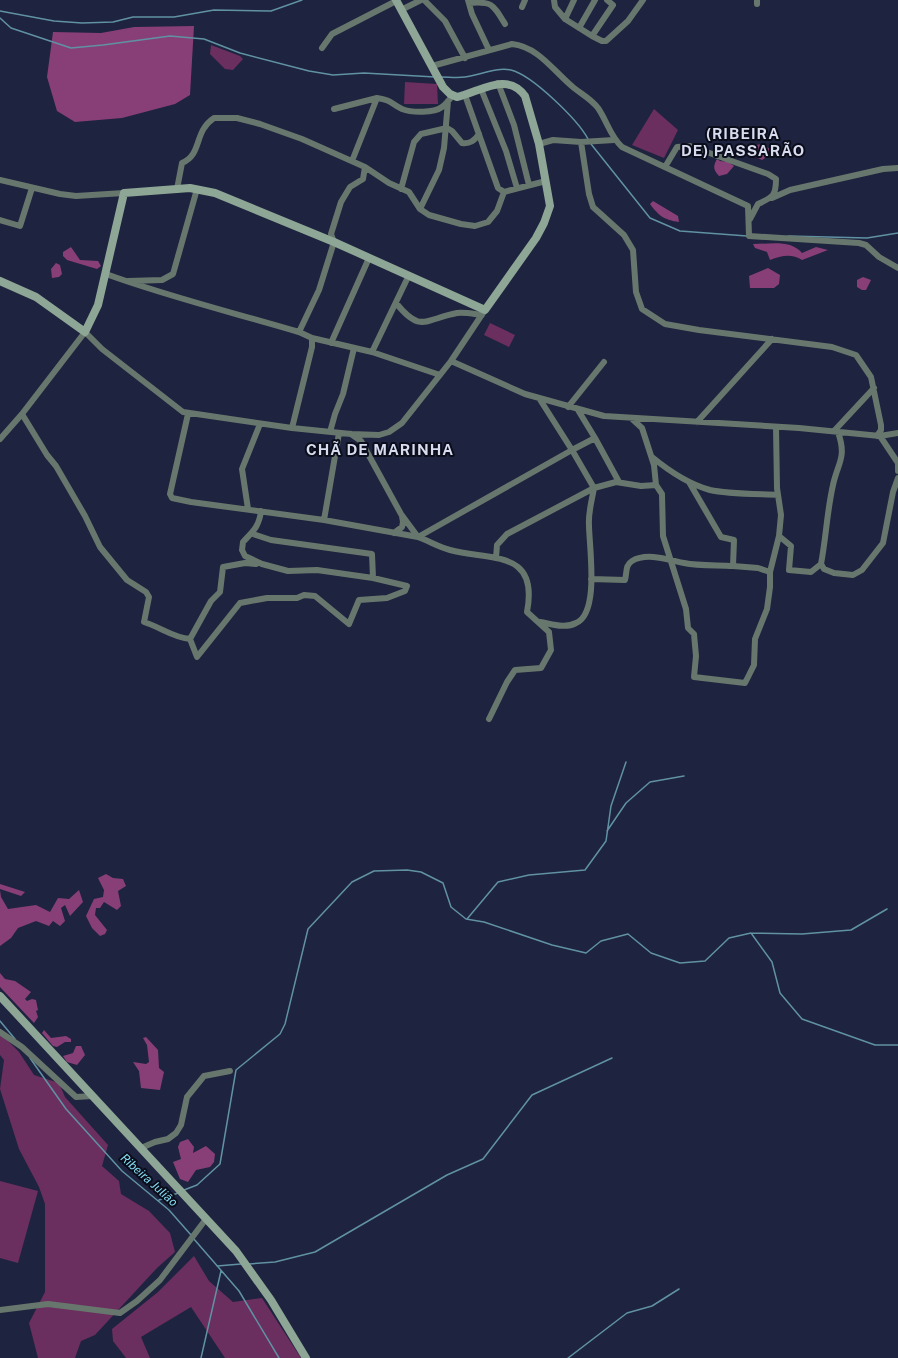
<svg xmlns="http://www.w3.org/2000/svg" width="898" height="1358" viewBox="0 0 898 1358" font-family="'Public Sans',sans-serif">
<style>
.green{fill:#6a2f5e}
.forest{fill:#883f78}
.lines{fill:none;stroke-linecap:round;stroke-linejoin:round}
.stream{stroke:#6092a3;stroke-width:1.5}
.street{stroke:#68776d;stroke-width:6}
.secondary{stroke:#8da695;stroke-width:8}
.labels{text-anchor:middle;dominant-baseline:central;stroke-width:4;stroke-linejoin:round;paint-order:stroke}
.water-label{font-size:12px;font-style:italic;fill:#83ddf4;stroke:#0b0d1a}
.district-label{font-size:15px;font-weight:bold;letter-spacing:1px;fill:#d8dcef;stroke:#0b0d1a}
</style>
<rect width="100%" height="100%" fill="#1e233f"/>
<path class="green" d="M211 45 240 56 243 59 233 70 225 69 210 54Z
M405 82 437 84 438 104H404Z
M654 109 678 130 664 158 632 145Z
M490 323 515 335 509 347 484 335Z
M0 1033 19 1052 34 1075 59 1083 65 1097 108 1145 102 1166 119 1181 121 1194 149 1211 170 1233 175 1252 157 1268 95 1335 81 1341 75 1358H38L29 1323 45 1292V1204L39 1187 19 1149 0 1089 4 1060 0 1055Z
M0 1181 38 1191 18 1263 0 1258Z
M194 1256 209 1281 233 1302 262 1298 301 1358H225L191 1307 141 1337 150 1358H126L113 1341 112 1329 158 1292Z"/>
<path class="forest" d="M194 26 190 95 175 104 122 118 75 122 57 111 47 77 53 32 101 33 134 27Z
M763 144 774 152 762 160 758 158 757 150 750 152 742 147Z
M717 159 720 161 728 162 734 166 727 174 719 176C713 170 713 166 717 159Z
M653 201 678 216 679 222C664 220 659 216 650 204Z
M753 244C769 244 791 239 802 253L816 247 828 250 802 260C791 253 781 256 770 260L767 252 755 248Z
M71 247 80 260 98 261 101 266 97 269 67 260 63 256V252Z
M56 263 60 265 62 274 59 277 52 278 51 269Z
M768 268 780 275 779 284 774 288H750L749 276Z
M863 277 871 280 866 290H862L857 287V280Z
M106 874 113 878 123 879 126 886 118 891 121 906 117 910 104 902 100 908H96L95 915 107 930 105 934 100 936 92 928 86 916 94 899 103 897 104 890 98 878Z
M0 884 25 892 21 896 0 889Z
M0 890 1 897 8 909 36 905 50 912 58 898 69 899 79 890 83 902 70 916 65 905 61 908 65 921 60 926 53 921 49 926 36 921 18 928 11 938 0 946Z
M0 973 5 979 15 981 31 992 25 999 27 1001 32 999 36 1000 38 1010 36 1011 38 1017 34 1023 0 987Z
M44 1030 51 1038 66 1036 71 1039V1042H65L57 1047 53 1046 42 1033Z
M146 1037 158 1050 159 1068 164 1072 160 1090 141 1088 139 1071 133 1062 146 1064 149 1062 147 1045 143 1038Z
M76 1046H81L85 1055 77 1065 67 1062 63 1056 73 1053Z
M188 1139 194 1147 193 1153 206 1146 215 1154 214 1162 210 1167 196 1170 188 1182 180 1179 173 1162 181 1159 178 1147 180 1142Z"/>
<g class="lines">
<path class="stream" d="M0 11 54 21 82 23 113 22 133 17H174L214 10 271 11 302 0
M0 18 11 28 71 48 103 45 170 36 204 39 240 53 309 71 333 75 364 73 435 77
M441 77C449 77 457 78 465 77 480 75 496 67 511 70 532 75 578 120 588 139
M591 144 650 218 680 231 747 236
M788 236 867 238 898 233
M607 831 626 803 650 782 684 776
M467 919 498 882 529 875 585 870 606 841 611 806 626 762
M751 933 802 934 851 930 887 909
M0 1021 15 1039
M30 1058 66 1109 122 1171 169 1210 191 1235
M184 1190 197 1185 220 1164 236 1070 280 1034 285 1024 308 929 352 882 374 871 407 870 421 872 443 883 451 907 466 919 484 922 552 945 586 953 601 941 628 934 651 953 680 963 705 961 729 938 751 933 772 962 780 993 802 1019 875 1045H898
M159 1200 178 1193
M193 1238 239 1291 279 1358
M249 1264 275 1262 315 1252 447 1175 483 1159 532 1095 612 1058
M217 1266 241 1264
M201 1358 221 1271
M568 1358 627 1313 652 1306 679 1289"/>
<path class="street" d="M424 0 445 21 465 58
M468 0 472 14 489 50
M554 0 555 7 565 19 574 0
M757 0V4
M469 3C492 1 493 4 505 24
M522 7 525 0
M401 10 421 0
M565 19 592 36 613 5 607 0
M579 28 595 0
M592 36 602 41H606L628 21 643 0
M322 48 332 34 396 1
M432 66 512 44C539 47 554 72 574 88 583 95 591 99 598 108 607 121 610 136 622 147L748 206 749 236 859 243 866 245 879 257 898 268
M498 83 514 125 529 185
M481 89 506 151 517 188
M465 95 498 188 504 192 546 181
M334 109 377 98
M581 142 589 194 593 207 624 235 633 250 636 292 642 309 665 324 699 330 832 347 856 355 871 377 881 425V430L877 436
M539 144 553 140 581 142 614 140
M352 161 377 98C392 100 391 104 402 109 412 113 434 113 442 107 446 104 450 99 453 95
M365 167 389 183 409 192 420 209 429 215 461 224 475 226 488 222 497 211 504 192
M665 167 677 147 690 146 768 174 776 179C776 196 773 197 758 204L750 219
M0 180 60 194 76 196 124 193
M177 189 182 163C203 154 193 132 214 118H237L260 124 302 139 365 167 363 179 350 187 341 202 331 234 334 242 319 290 299 332 312 338V347L292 428
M401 189 414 142 421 134 447 128 452 131 462 143C470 144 474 141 479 134
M772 198 790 190 883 169 898 168
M420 209 439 170 444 148 448 101
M0 220 20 226 32 188
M106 274C169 297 235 313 299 332
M128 281 162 280 173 274 197 189
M396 303C421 334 425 319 457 313 464 312 474 314 482 315
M312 338 372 352 440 375
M331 343 369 258
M372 352 409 275
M451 361 525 394 604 416 799 428 880 436 898 433
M539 398 572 450 595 438 578 410
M568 407 604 362
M22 414 47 455 56 466 85 516 100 547 127 580 146 592 149 597 144 622C160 627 174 638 190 639
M188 414 170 494 172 498 191 502 324 520 418 537 401 514 361 441 351 434
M631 418 642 428 654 465 656 485
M697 422 772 339
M776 427 777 488 781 515 779 536 791 546 789 570 811 572 821 564C826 538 827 511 833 485 838 462 847 458 838 432
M834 431 874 388
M330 432 335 414 343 394 354 348
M880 436 898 463V471
M595 438 619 482
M0 439 22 414 85 332 102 349 183 412 292 428 351 434 379 435 389 432 402 423 451 361 485 310
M652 457C669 471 688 484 710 490 727 494 760 494 778 495
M689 482 721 537 734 540 733 566 758 568 770 572
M248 509 242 469 260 424
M324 520 339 433
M394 533 402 527 403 522 402 516
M253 534 271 540 372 554 373 578 317 570 288 571 262 564 245 556 242 550 243 542C253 531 259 527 261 511
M418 537 572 450 594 488 507 534 497 545 496 558
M418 537C429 541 439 547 450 550 491 561 539 549 527 612L549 632 551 650 541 668 515 670 507 682 489 719
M821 564 824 569 834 573 853 575 862 570 883 543 893 492 898 478
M591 579 625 580C627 573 625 565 632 561 647 552 669 560 684 563 699 566 717 565 733 566
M540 622C552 624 565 629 576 623 600 613 589 546 589 525 588 513 592 500 594 488L616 482 641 486 656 485 662 494 663 536 686 609 688 628 694 634 696 656 694 677 745 683 754 665 755 639 767 609 770 587V572L779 536
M190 639 197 657 240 603 267 598H297L304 595 315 596 349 624 359 600 387 598 405 591 407 586 373 578
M190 639 211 601 220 592 223 567 245 563 256 564
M0 1032 22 1047 76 1097 93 1096
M141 1148 155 1142 168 1139 176 1133 181 1125 187 1097 204 1076 230 1071
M0 1310 48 1304 120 1313 137 1301 160 1280 206 1219"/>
<path class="secondary" d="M0 281 36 297 85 332 98 305 124 193 190 188 215 193 334 242 485 310 536 238 544 223 550 206 539 144 525 96C507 71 480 92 457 97L450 94 443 87 396 0
M0 996 236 1251 271 1300 306 1358"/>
</g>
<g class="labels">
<g class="water-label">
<text transform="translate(149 1180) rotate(42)">Ribeira Julião</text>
</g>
<g class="district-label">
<text x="743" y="133">(RIBEIRA<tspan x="743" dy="17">DE) PASSARÃO</tspan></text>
<text x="380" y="449">CHÃ DE MARINHA</text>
</g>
</g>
</svg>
